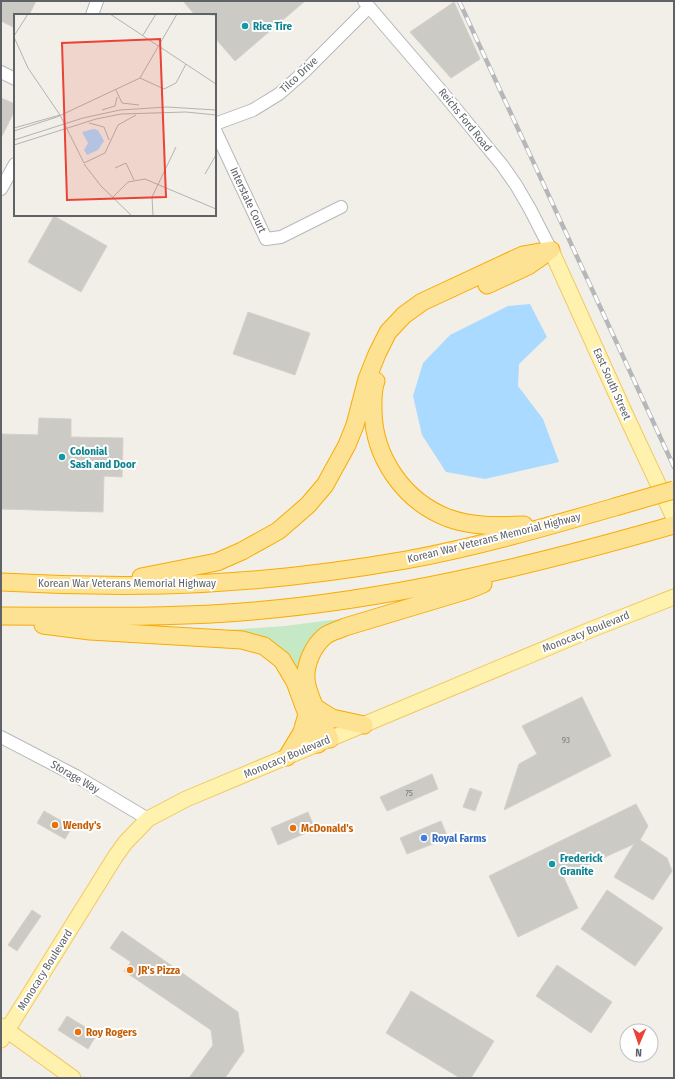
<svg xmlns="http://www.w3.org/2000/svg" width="675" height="1079" viewBox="0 0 675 1079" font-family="'Fira Sans Condensed',sans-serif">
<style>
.green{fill:#c5e8c5}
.water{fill:#aadaff}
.building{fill:#cccac5;stroke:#d6d1c6}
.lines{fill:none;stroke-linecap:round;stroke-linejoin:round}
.minor-casing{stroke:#b5b8bc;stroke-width:14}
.major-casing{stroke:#f2c960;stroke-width:17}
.highway-casing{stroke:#f9ab00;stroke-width:19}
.minor{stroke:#fff;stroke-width:12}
.major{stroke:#fff2af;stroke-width:15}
.highway{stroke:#fde293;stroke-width:17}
.rail-casing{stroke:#b6b7b8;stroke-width:4.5}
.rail{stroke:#fff;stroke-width:3;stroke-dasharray:9;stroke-linecap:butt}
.highway-bridge-casing{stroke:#f9ab00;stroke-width:19;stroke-linecap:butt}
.highway-bridge{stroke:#fde293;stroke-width:17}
.culture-dot{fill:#0f9aa8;stroke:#fff;stroke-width:1.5}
.food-dot{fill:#e8710a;stroke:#fff;stroke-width:1.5}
.shop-dot{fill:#3f7fe0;stroke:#fff;stroke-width:1.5}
.labels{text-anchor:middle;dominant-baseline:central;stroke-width:4;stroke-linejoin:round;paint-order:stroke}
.number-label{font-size:9px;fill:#7a7d7f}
.culture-label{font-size:11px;font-weight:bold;fill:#0d838f;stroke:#fff;text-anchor:start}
.street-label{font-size:11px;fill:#5f6368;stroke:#fff}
.food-label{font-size:11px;font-weight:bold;fill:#c56008;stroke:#fff;text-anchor:start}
.shop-label{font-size:11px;font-weight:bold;fill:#366cbe;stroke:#fff;text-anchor:start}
.inset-road{fill:none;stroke:#b3b3b1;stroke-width:1}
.view{fill:#ea4335;fill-opacity:0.15;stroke:#ea4335;stroke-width:2}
.inset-edge{fill:none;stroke:#5f6368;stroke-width:2}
</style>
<rect width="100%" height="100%" fill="#f1efe8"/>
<path class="green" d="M370 615 343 622 299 674 289 661 199 632 285 626Z"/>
<path class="water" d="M530 304 547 337 519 364 518 386 543 419 559 462 485 479 446 472 422 435 413 396 423 363 450 335 508 306Z"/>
<path class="building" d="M1 1H36L29 15H15V28L1 21Z
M183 1H305L235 61 215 38V15H195Z
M454 2 480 59 451 78 410 32Z
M1 98 15 104V110L1 138Z
M54 216 107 246 81 292 28 262Z
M248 312 310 333 295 375 233 354Z
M39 418 71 419V437L123 438 122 477 104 476 103 512 1 509V434L38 435Z
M582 697 611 756 504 810 519 764 537 754 522 726Z
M432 774 438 789 387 811 380 797Z
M470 788 482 792 475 811 463 807Z
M636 804 648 826 640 840 667 858 672 871 653 900 614 877 634 844 563 876 578 908 518 937 489 876Z
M44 811 72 827 65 839 37 823Z
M308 812 315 829 278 845 271 828Z
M441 821 448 838 407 854 400 838Z
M607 890 663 928 635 966 581 929Z
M32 910 41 916 17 951 8 945Z
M122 931 238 1012 244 1051 225 1078H189L213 1045 211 1030 124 971 131 962 110 948Z
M557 965 612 1002 591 1033 536 996Z
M411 991 494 1041 471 1078H460L386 1033Z
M67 1016 97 1034 88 1049 58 1030Z"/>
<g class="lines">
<defs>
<path id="minor" d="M364 1 442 92 502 165 516 185 530 209 551 250
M92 15 97 1
M1 72 15 79
M215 124 253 110 279 94 304 72 369 7
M215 130 266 239 281 237 341 207
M1 189 15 164
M1 737 76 776 148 819"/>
<path id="major" d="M551 250 628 420 674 518
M1 1026 73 1078
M1 1040 115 857 125 843 148 819 186 799 590 630 674 597"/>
<path id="highway" d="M487 285 528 266 548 252
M376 381C372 391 373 401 373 411 374 458 404 501 448 518 473 527 497 526 524 525
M141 577 217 562 242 551 278 531 308 505 325 485 347 445 355 425 367 379 377 354 388 332 404 315 422 302 523 255 551 250
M1 582C55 585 110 586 164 585 245 583 326 574 406 560 477 547 546 527 615 507
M1 616C76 616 152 618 227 613 379 603 528 567 674 525
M43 625 90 631 242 640 264 646 282 660 295 682 318 744
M316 708 332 718 364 725
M330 739C323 724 307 696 306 679 305 664 313 646 325 636 330 632 339 630 345 627L468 590 483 584
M287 757 302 732 307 714"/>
</defs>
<use href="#minor" class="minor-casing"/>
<use href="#major" class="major-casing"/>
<use href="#highway" class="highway-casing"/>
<use href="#minor" class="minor"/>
<use href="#major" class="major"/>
<use href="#highway" class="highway"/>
<defs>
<path id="rail" d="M459 1 674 467"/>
</defs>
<use href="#rail" class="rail-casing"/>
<use href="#rail" class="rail"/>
<defs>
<path id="highway-bridge" d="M615 507 674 490"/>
</defs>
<use href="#highway-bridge" class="highway-bridge-casing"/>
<use href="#highway-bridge" class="highway-bridge"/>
</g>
<g class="culture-dot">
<circle cx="245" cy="26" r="4"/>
<circle cx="62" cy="457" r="4"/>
<circle cx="552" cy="864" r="4"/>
</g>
<g class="food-dot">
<circle cx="55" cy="825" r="4"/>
<circle cx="293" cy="828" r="4"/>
<circle cx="130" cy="970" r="4"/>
<circle cx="78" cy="1032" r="4"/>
</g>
<circle class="shop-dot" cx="424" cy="838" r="4"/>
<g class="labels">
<g class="number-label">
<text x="566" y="740">93</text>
<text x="409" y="793">75</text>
</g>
<g class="culture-label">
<text x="253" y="26">Rice Tire</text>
<text x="70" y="451">Colonial<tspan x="70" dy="13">Sash and Door</tspan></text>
<text x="560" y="858">Frederick<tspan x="560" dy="13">Granite</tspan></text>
</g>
<g class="street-label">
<text transform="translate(299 75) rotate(-43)">Tilco Drive</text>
<text transform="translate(465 120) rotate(51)">Reichs Ford Road</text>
<text transform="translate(248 200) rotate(65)">Interstate Court</text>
<text transform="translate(612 384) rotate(66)">East South Street</text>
<text transform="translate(494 538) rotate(-14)">Korean War Veterans Memorial Highway</text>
<text x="127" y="583">Korean War Veterans Memorial Highway</text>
<text transform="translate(586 632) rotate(-22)">Monocacy Boulevard</text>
<text transform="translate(287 757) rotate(-23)">Monocacy Boulevard</text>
<text transform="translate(75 777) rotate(30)">Storage Way</text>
<text transform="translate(45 970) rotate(-58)">Monocacy Boulevard</text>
</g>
<g class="food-label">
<text x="63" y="825">Wendy's</text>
<text x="301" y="828">McDonald's</text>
<text x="138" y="970">JR's Pizza</text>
<text x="86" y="1032">Roy Rogers</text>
</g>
<g class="shop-label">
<text x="432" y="838">Royal Farms</text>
</g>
</g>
<g transform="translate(14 14)">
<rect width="202" height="202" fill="#f1efe8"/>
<path d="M79 115 84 116 90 127 84 136 73 141 70 136 74 129 68 118Z" fill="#aadaff"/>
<path class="inset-road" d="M96 0 202 70M186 0 202 1M129 21 142 0M0 22 14 0M0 23 14 54 46 101 70 149M126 64 150 75 162 69 172 50M102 76 108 89 125 91M88 96 101 92 103 83M75 109 90 113 95 126M0 114 46 101M0 117 43 103 126 64 163 0M0 126 69 104 106 96 153 93 202 96M0 131 82 105 107 100 172 98 202 101M70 149 91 139 104 111 122 101M70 150 87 172 118 202M101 154 112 149 120 166M191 160 202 141M98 184 114 168 131 165 202 195M139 202 138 183 162 133"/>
<path class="view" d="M146 25 152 183 53 186 48 29Z"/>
<rect width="202" height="202" class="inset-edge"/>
</g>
<rect width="675" height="1079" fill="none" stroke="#5f6368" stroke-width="4"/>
<g transform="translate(639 1043) rotate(182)"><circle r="19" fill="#ffffff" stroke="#bfc1c3"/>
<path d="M0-3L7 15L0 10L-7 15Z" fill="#ea4335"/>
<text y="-6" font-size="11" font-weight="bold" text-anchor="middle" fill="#5f6368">N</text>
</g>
</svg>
